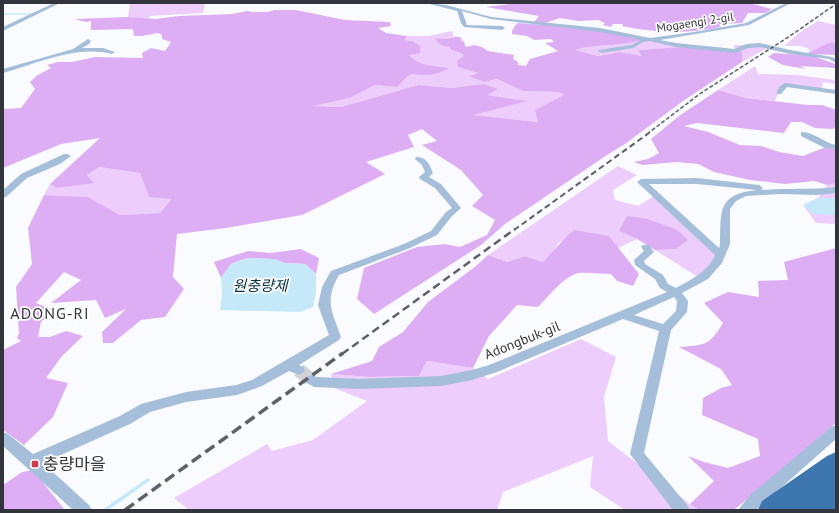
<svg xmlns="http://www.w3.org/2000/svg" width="839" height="513" viewBox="0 0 839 513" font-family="'PT Sans','Noto Sans KR',sans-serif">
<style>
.green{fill:#eccdfb}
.forest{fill:#ddaef3}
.water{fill:#c6e9fa}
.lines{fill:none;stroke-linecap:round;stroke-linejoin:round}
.stream-far1{stroke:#c6e9fa;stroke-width:1.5}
.stream{stroke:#c6e9fa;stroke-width:3.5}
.street-tunnel{stroke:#d1d3d7;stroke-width:14;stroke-dasharray:14 7;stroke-linecap:butt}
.street{fill:#a5beda;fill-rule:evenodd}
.highway{fill:#3e76af;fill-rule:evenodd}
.rail-far3{stroke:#5e6166;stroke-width:1.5;stroke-dasharray:4 2;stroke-linecap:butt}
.rail-far2{stroke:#5e6166;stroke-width:2;stroke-dasharray:6 3.5;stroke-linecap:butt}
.rail-far1{stroke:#5e6166;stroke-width:2.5;stroke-dasharray:8 4.5;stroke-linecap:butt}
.rail{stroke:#5e6166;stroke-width:3.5;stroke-dasharray:11 5.5;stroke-linecap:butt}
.poi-dot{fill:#cb3b4d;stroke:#fff;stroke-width:1.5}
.labels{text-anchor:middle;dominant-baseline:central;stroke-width:3.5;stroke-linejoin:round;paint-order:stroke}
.far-street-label{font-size:12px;fill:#32353b;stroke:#fff}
.street-label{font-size:14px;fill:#32353b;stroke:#fff}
.water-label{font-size:15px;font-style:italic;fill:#022f41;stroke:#fff}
.quarter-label{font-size:16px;letter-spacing:1px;fill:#32353b;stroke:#fff}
.near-poi-label{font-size:17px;fill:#32353b;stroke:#fff;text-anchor:start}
</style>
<rect width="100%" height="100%" fill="#f9fbfe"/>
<path class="green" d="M130 3H205L203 13 150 16 148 19 128 17Z
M818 21 836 25V44L810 52 809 49 801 46H784L802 31Z
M452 31 454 36 446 39 435 38C439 45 442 46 449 47L451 50 461 53 480 73 470 75 485 82 495 79 523 91 558 92 565 96 535 110 539 122 471 115 526 101 486 95 498 89 484 84 451 88 418 85 341 107 311 106 350 98 375 85 397 87 410 74 422 75 448 68C434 66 419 66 409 55L412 41 405 40 407 36H429Z
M646 39 689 47 638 50 641 57 619 52 598 56 574 50C598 43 623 47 646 39Z
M734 45H763L767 48 742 62V52L735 50Z
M755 66 758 74 798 75 834 80 836 84 823 82 822 89 782 84 775 101 746 98 718 90Z
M618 166 637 175 613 190 615 200 638 206 654 196 719 258 698 277 655 250 676 249 687 240 676 229 648 219 619 231 637 239 618 248 609 236 559 242 552 254 543 262 525 256 507 262 488 255Z
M99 167 140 173 149 197 171 198 160 213 120 215 88 197 44 195 50 184 57 188 93 182 87 175Z
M836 182V224L816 223 803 205 818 198 827 185Z
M581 339 616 357 604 397 608 441 690 504 699 510H625L590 487 593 456 503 492 497 510H189L174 498 267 444 272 451 313 440 367 401 334 388 331 374 370 377 419 376 427 361 473 368 488 379Z"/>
<path class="forest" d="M518 3H749L772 9 765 13H748L742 23 719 24 721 27C690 34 653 33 622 26L623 24H613L611 27 603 25 605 23 598 20 578 21 560 18 542 24 534 22 539 16 486 7Z
M275 10H296L345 20 390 22 391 26 378 28 386 33 407 36 405 40 412 41 420 46V53L409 55C419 66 435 66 449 68 437 76 423 76 410 74L397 87 375 85 350 98 313 106 341 107 418 85 451 88 484 84 498 89 487 95 527 101 473 115 538 122 535 110 564 95 558 92 523 91 496 79 485 82 469 76 479 73 458 67 457 61 464 56 461 53 451 50 449 47C442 46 439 45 435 38 439 38 442 39 445 39 452 38 455 35 462 38L461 40 464 42 466 47 474 45 482 47 488 51 514 55 513 59 518 62V65L526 66 530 59 558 51 545 43 554 42 551 39 534 40 527 36 512 34V31L517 23 576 27 646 39C623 47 598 43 575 50L598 56 619 52 641 56 638 50C672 48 710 42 742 52V62L683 101 625 144 607 155 505 224 481 245 374 314 357 299 364 268 417 247 445 244 460 247 487 235 495 220 472 206 483 195 461 170 422 145 437 141 422 129 408 135 414 147 366 162 385 174 302 215 226 228 177 234 173 277 184 289 165 317 141 320 113 343H103L102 332 126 309 105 318 96 300 51 303 81 280 64 272 36 303 53 310 41 322 38 337H50L66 331 83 336 62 356 46 378 68 383 53 417 24 445 3 430V350L21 341 17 338 19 333 16 287 32 264 28 228 44 195 88 197 120 215 160 213 171 199 149 197 140 173 99 167 87 175 94 183 57 188 50 184 100 138 61 144 3 168V109L21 108 35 89 30 82 36 76 51 68 47 65 58 62H72L95 57 143 58 142 53 151 48 165 51 171 42 162 39V35L158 33 142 36H134L133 29 91 30V21L86 22 74 19 128 17 155 19 179 16 232 14 247 11 253 12H267Z
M834 42V44H836V55L804 54C815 51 823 44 834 42Z
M774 53 812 56 833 63 836 65V68L800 66 806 69 783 65 768 57Z
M718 90 746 98 808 105H822L836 110V126L833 129 815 128 802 122H791L784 133 697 123 684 126 708 132 740 145 761 146 779 152 803 156 826 147 836 149V183L827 185 814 181 785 184 750 180 714 172 698 164 677 162 642 165 634 162 648 159 659 153 651 139 679 116Z
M627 216 648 219 676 229 688 240 676 249 655 250 637 239 619 231Z
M574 230 609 236 639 274 633 286 617 281 611 274C601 274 589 272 579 273 565 275 548 297 538 307L517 305 489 336 473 368 427 361 419 376 370 377 331 374 372 361 379 347 403 332 428 302 476 266 488 255 507 262 525 256 543 262C554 251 562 240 574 230Z
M836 248V423L734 510H699L690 504 714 481 688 456 704 462 728 468 760 456 758 439 702 415 703 398 721 388 732 385 721 369 679 347C705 345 709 346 723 323L704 303 728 292 759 297 758 281 788 280 784 262Z
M301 249 319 258 316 274 305 264 285 263 274 259 247 258 231 264 221 278 214 262 248 251 270 253Z
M33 470 65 510H3V485L22 472Z"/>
<path class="water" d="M818 198H836V215L813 214 803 205Z
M247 258 274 259 285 263 305 264 316 274V293L313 307 300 312 220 310 222 294 221 278 231 264Z"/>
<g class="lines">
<path class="stream-far1" d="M3 14H30"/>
<path class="stream" d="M105 510 148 480"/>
<path class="street-tunnel" d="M299 370 311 380"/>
<path class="street" d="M54 3H60L3 31V27Z
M426 3 446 5 491 17 600 28 650 38 694 32 746 23 786 3H791L749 25 660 40 676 43 734 49 747 44 760 43 790 50 832 57 836 59V63L829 59 790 54 760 47 748 48 735 53 676 47 650 41 643 42 633 48 601 53 598 51 599 50 632 45 641 40 600 32 491 19 462 11 467 25 502 26 505 28 502 30 464 27 461 23 457 11Z
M88 39 91 41 89 44 82 48H103L115 52 112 54C75 45 39 63 3 73V69L73 49Z
M785 83 836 90V94L787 87 781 94H777C776 91 781 84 785 83Z
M801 132C813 131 824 143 836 145V149L825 148 801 136Z
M64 154H67L71 156 60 164 27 178 6 197 3 198V190L21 174Z
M416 157C426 156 430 165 433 173L429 177 441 184 461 208 452 216 437 235 410 248 339 275C324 301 332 311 341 337L339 340 299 365 303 367 305 370 303 373 299 375 289 371 262 386 237 395 186 402 150 412 130 424 43 463 89 505 92 510H73L3 446V432L8 434 33 454 120 416 141 404 186 392 236 385 252 380 329 335 318 305 322 287 331 271 404 244 431 231 446 212 452 208 435 188 420 179 419 177 425 172 422 165 415 159Z
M697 178 759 185 763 188 761 190C786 188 811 190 836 187V193L817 195 781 194 746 196 736 201 730 209V244L722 263 708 279 682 293 688 301 687 312 671 330 644 453 687 505 690 510H673L630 454 659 331 623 319 497 372 472 380 441 386 358 389 314 387 307 383 305 380 307 377 311 375 317 377 358 379 441 376 472 370 489 365 667 292 660 288 655 279 635 265 634 260 644 251 641 247 643 245H649L654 252 644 261 645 264 663 275 668 284 676 288C692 279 708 272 715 255L637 182 641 179ZM649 184H697L757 190C717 194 721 211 720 244L719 248ZM674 297 677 301 676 311 663 324 634 315Z
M836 425V439L756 510H738L749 496 831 427Z"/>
<path class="highway" d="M836 452V510H793V509L758 510 762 501 827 456Z"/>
<path class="rail-far3" d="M647 134 701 93 790 36 836 4"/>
<path class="rail-far2" d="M514 230 649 133"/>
<path class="rail-far1" d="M342 354 515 229"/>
<path class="rail" d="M125 510 343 353"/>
</g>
<rect class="poi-dot" x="31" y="460" width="8" height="8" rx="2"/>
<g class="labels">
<g class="far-street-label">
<text transform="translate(695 22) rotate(-9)">Mogaengi 2-gil</text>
</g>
<g class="street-label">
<text transform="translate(522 340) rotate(-22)">Adongbuk-gil</text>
</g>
<g class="water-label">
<text x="260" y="285">원충량제</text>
</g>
<g class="quarter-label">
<text x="50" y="313">ADONG-RI</text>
</g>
<g class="near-poi-label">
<text x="43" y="464">충량마을</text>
</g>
</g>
<rect width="839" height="513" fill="none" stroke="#32353b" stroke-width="8"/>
</svg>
